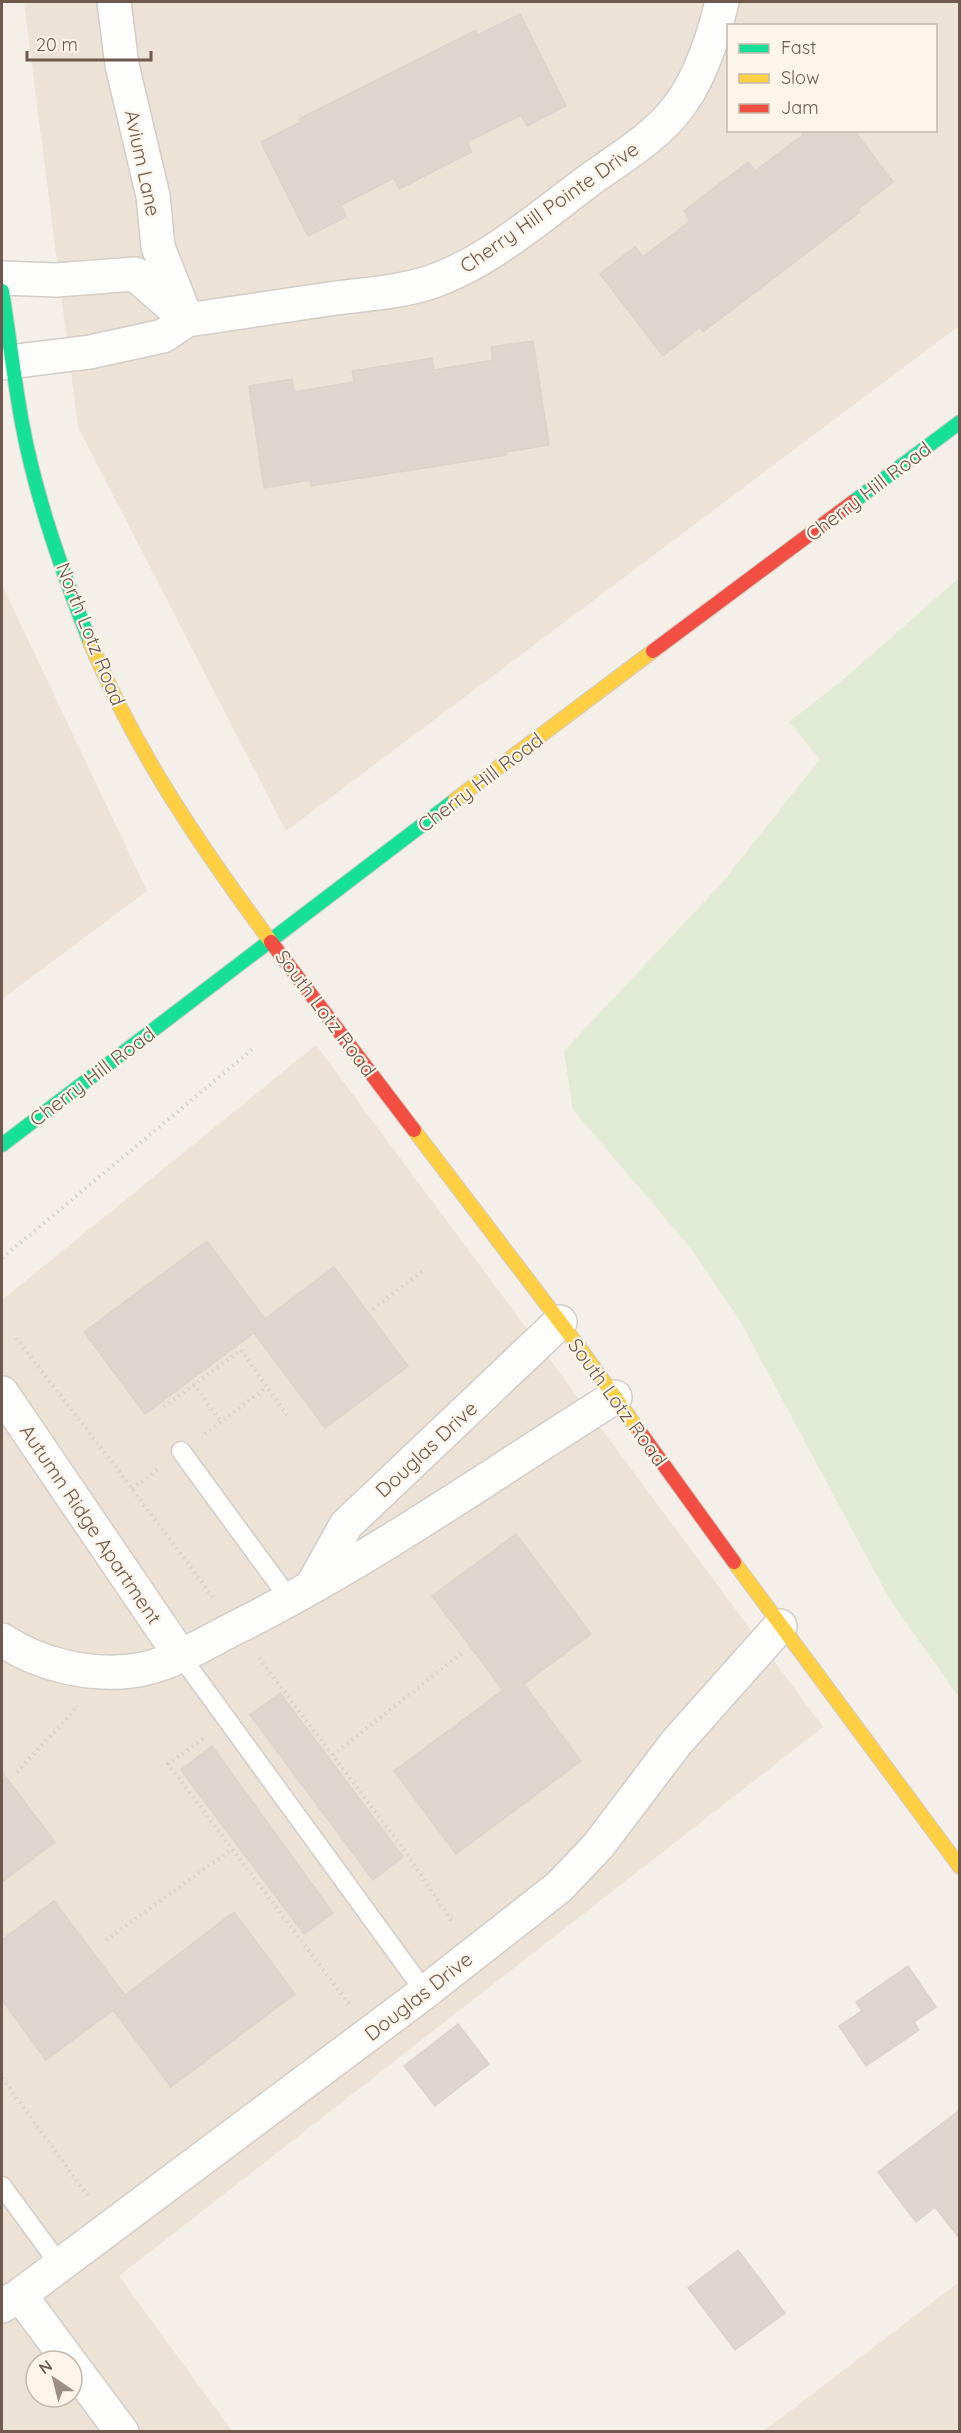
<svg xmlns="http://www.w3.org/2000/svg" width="961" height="2433" viewBox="0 0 961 2433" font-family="Quicksand,sans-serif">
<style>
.residential{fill:#ede2d6;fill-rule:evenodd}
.green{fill:#e1ead4}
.building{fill:#ddd5ce;stroke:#dcd2cb;stroke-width:1.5}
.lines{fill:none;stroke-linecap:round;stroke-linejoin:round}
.lane-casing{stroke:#d3ccc7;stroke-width:21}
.street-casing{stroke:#d3ccc7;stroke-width:36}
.fast-casing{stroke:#d3ccc5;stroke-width:16}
.slow-casing{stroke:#d3ccc5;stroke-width:16}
.jam-casing{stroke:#d3ccc5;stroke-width:16}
.path{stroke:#d5cfca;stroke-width:4;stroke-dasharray:1.5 4.5;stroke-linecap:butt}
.lane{stroke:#fdfdfc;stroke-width:18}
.street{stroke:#fdfdfc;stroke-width:33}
.fast{stroke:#16e098;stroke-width:14}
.slow{stroke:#ffcf43;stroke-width:14}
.jam{stroke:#f24e42;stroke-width:14}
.labels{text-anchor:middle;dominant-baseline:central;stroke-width:4.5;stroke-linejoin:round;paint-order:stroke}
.street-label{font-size:20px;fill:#6f584c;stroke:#fdf5e9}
</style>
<rect width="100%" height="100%" fill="#f4efe8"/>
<path class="residential" d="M24 2H959V326L286 831 78 427ZM728 26H936V130H728Z
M2 585 147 891 2 999Z
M316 1045 823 1727 119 2276 232 2431 2 2432V1300ZM36 2361H72V2397H36Z
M959 2282V2431H764Z"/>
<path class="green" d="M959 578V1697L890 1600 739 1319 689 1246 573 1110 564 1051 722 883 820 759 789 722 844 679Z"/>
<path class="building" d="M520 14 566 106 527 126 521 115 467 142 472 152 399 189 394 178 341 205 346 217 308 236 261 142 301 122 299 119 476 30 478 35Z
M800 130H854L893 182 858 209 860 212 703 332 700 327 663 356 600 274 635 247 643 257 690 221 684 211 748 162 755 171 803 135Z
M533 341 549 445 506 452V455L311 486 310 480 264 488 249 386 292 379 294 392 354 382 352 371 432 358 434 370 493 360 491 347Z
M207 1241 265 1319 334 1267 408 1366 325 1428 254 1333 145 1414 84 1332Z
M516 1534 591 1634 524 1684 581 1761 456 1854 394 1771 503 1690 432 1596Z
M280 1693 403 1857 373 1880 250 1715Z
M212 1746 333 1913 304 1934 181 1770Z
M2 1772 55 1842 2 1882Z
M54 1901 125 1995 234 1912 295 1994 171 2087 113 2010 46 2060 2 2000V1940Z
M908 1966 936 2007 914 2022 919 2030 866 2066 839 2026 862 2011 856 2002Z
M458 2024 489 2064 435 2106 404 2066Z
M960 2110V2239L935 2207 916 2222 878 2172Z
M738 2250 785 2313 735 2350 688 2288Z"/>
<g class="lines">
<defs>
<path id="lane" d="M181 1451 290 1600
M180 1655 425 1992
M2 2186 60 2265"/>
<path id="street" d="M114 2 122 65 153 196 158 247 187 320
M2 278 56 280 135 274 184 317
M2 363 90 352 163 336 187 320C237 313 287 305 336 298 367 294 401 292 431 282 489 262 542 215 591 179 620 158 654 138 676 110 700 80 713 39 722 2
M2 1393 180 1655
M312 1586 346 1525 560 1322
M2 1640C39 1664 86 1676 131 1671 168 1667 203 1644 235 1628 368 1562 490 1475 615 1397
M20 2295 69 2361
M2 2306 20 2295 425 1992 559 1887 598 1846 676 1743 780 1626
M72 2365 122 2432"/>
<path id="fast" d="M2 291C9 335 14 379 22 423 36 498 62 571 90 642
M853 502 960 422
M2 1145 455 800"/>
<path id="slow" d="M90 642C135 751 201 847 271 942
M455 800 653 651
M414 1130 576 1343 640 1432
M734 1562 960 1867"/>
<path id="jam" d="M653 651 853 502
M271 942 414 1130
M640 1432 734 1562"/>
</defs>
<use href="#lane" class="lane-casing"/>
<use href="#street" class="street-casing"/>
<use href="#fast" class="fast-casing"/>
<use href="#slow" class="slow-casing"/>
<use href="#jam" class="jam-casing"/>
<path class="path" d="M2 1258 254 1048
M373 1309 424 1270
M16 1338 118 1470 213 1597
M194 1384 221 1422
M164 1407 241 1350 289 1418
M205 1434 267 1387
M132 1489 158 1469
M259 1658 405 1851 453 1923
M203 1739 168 1764 349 2004
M333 1755 463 1652
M17 1772 77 1707
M106 1940 232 1849
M2 2078 88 2196"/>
<use href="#lane" class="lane"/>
<use href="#street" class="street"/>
<use href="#fast" class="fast"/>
<use href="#slow" class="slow"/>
<use href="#jam" class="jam"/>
</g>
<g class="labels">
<g class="street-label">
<text transform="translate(143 163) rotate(78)">Avium Lane</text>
<text transform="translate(549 207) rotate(-35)">Cherry Hill Pointe Drive</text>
<text transform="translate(868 491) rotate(-37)">Cherry Hill Road</text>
<text transform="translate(91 634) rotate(68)">North Lotz Road</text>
<text transform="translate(480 782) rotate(-37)">Cherry Hill Road</text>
<text transform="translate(326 1013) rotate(53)">South Lotz Road</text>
<text transform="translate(92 1076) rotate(-37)">Cherry Hill Road</text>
<text transform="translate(618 1402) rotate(54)">South Lotz Road</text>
<text transform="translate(426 1449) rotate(-43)">Douglas Drive</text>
<text transform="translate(91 1524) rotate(56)">Autumn Ridge Apartment</text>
<text transform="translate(418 1996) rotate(-38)">Douglas Drive</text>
</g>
</g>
<rect width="961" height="2433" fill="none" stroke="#6f584c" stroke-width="6"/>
<rect x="727" y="24" width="210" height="108" fill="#fdf5e9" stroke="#c4b6aa" stroke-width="1.5"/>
<rect x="739" y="44" width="30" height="9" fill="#16e098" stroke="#c4b6aa" stroke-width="1.5"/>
<text x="781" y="54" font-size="18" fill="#6f584c">Fast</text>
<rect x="739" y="74" width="30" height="9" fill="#ffcf43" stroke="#c4b6aa" stroke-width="1.5"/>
<text x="781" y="84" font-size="18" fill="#6f584c">Slow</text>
<rect x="739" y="104" width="30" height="9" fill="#f24e42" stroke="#c4b6aa" stroke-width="1.5"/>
<text x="781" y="114" font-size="18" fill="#6f584c">Jam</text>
<g transform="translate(54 2379) rotate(325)"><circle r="28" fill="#fdf5e9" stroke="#c4b6aa" stroke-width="1.5"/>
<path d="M0-4.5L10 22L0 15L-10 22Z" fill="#9e8d83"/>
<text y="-9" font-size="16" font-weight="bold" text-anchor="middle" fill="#6f584c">N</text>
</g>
<path d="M27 51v9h124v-9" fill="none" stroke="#6f584c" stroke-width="3"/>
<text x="36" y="51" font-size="18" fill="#6f584c" stroke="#fdf5e9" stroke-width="4.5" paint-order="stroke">20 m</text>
</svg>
